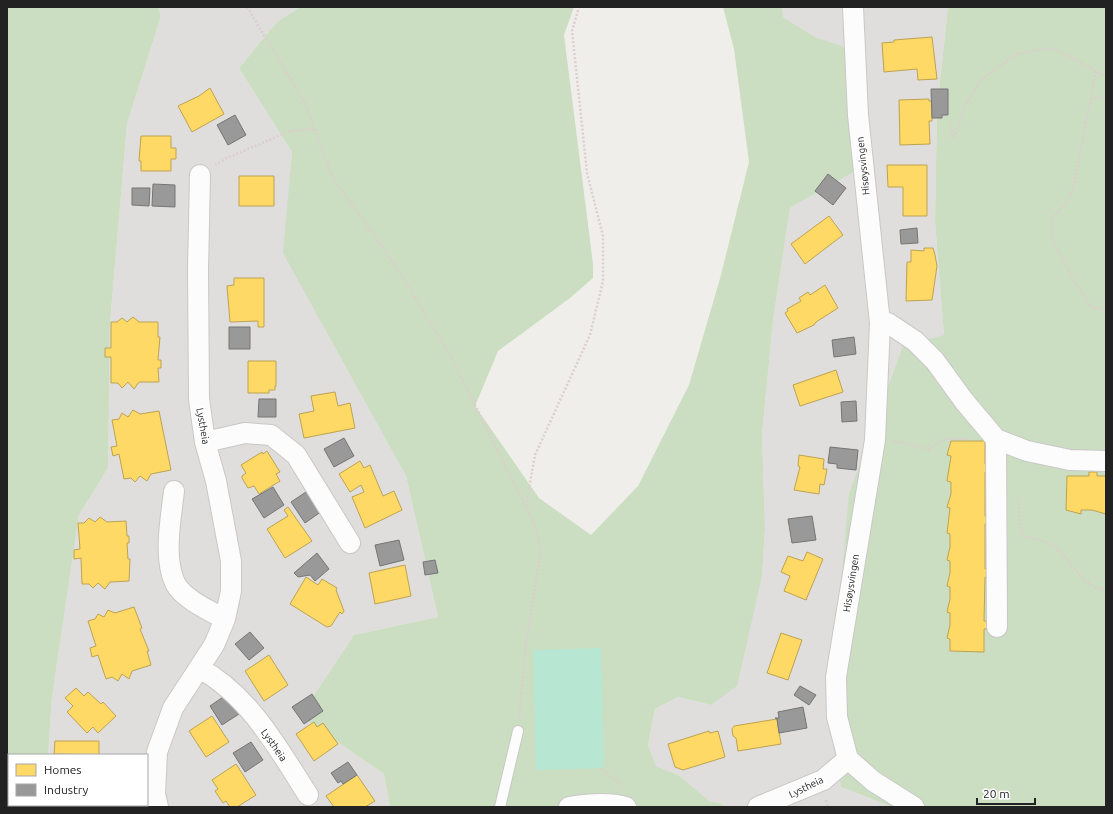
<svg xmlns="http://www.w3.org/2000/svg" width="1113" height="814" viewBox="0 0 1113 814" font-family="Ubuntu,sans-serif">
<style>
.residential{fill:#dfdedc}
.forest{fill:#cbdec1}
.pitch{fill:#b7e6d2}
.homes{fill:#ffd966;stroke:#bda252}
.industry{fill:#999;stroke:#757575}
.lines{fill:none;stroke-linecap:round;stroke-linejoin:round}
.lane-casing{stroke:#c9c8c7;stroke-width:12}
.street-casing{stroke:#c9c8c7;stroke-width:22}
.path{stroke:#dccecd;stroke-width:2.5;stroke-dasharray:2 2;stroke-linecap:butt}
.lane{stroke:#fdfcfc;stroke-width:10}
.street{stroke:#fdfcfc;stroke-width:20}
.labels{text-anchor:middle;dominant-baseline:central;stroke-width:4;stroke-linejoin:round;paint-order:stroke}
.street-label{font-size:10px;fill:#222;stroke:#fff}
</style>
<rect width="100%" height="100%" fill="#f0eeeb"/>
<path class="residential" d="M158 7H300L277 22 239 68 292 152 284 253 406 476 438 617 354 635 300 716 384 774 390 807H44V805H147V755H48L52 697 79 515 108 468 110 323 127 124 161 16Z
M782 7H948L937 109 935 222 944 335 841 787 892 807H724L723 804 709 801 680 776 656 766 648 745 655 709 678 697 711 705 762 576 765 529 762 434 773 321 790 208 868 164 856 52 815 37 783 17Z"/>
<path class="forest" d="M7 7H158L161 16 127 124 110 323 108 468 79 515 52 697 48 755H9V805H44V807H7Z
M300 7H574L564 35 593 264V278L570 298 498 351 475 406 539 498 591 535 638 486 689 385 721 275 749 162 734 49 723 7H782L783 17 815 37 856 51 868 164 790 208 773 321 762 434 765 529 762 576 737 686 711 705 678 697 655 709 648 745 656 766 680 776 709 801 723 804 724 807H390L384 774 300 716 354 635 438 617 406 476 283 253 292 152 239 68 277 22Z
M948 7H1106V807H892L841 787 832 683 849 494 903 346 944 335 935 222 937 109Z"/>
<path class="pitch" d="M601 648 604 768 536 770 533 650Z"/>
<path class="homes" d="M932 37 937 79 918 80 917 69 884 72 882 43 894 42V40Z
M210 88 224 114 192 132 178 106 199 96Z
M929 99V101H932V121H929L930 144 900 145 899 100Z
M141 136H171V148H176V159H171V171H141V161H139Z
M887 165H927V216H903V187H888Z
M239 176H274V206H239Z
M829 216 843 235 805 264 791 244Z
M924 248H933L935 255 937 266 932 300 906 301 907 262H911V250L924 251Z
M234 278H264V327H258V321L230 322 227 286 234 285Z
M825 285 838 308 816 322 814 325 797 333 785 313 788 311 787 309 801 301 799 298 808 292 810 295Z
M133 317 139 322H158V337H160L158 360H161V368H158L159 382H139L134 389 128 382 122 388 118 383H111V357H105V348H111V322H117L122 318 127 322Z
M248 361H276V386H275V390H269V393H248Z
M836 370 843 392 800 406 793 385Z
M335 392 338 406 350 403 355 428 304 438 299 414 314 411 311 396Z
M133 410 140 414 159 411 171 470 151 474 147 481 140 476 135 482 131 478 124 479 119 454 113 456 111 447 117 446 112 420 119 419 122 413 128 417Z
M951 441H985V464H989V472H985V516H989V524H985V569H989V577H985L984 621H989V629H984V652L950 651V639L947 638 950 625V613L947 612 950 599V587L947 586 950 573V561L947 560 950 547V534L947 533 950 508 947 507 951 494V482L947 481 951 456 947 455Z
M267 451 280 472 276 474 280 481 259 494 254 486 248 488 242 478V476L246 473 241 465 262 452 263 454Z
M799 455 824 459 823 469H827L824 485 820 484 819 494 794 490 800 467 798 466Z
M360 461 364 468 370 465 383 496 394 491 402 510 365 528 352 497 364 492 361 485 350 492 339 474Z
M1089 472H1097V476H1106V514L1092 510H1081V514L1066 510 1067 476H1089Z
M288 507 312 541 285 558 267 529 288 516 284 510Z
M100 517 107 522 126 521 127 536H129V543H127L128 559H130L129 581 110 582 105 589 98 583 93 588 89 584H82L81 558 74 559V550L80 549 78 523H84L89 518 95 522Z
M807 552 823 559 806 600 784 591 790 576 781 572 788 556 803 561Z
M405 565 411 596 375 604 369 573Z
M306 577 318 585 322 579 337 588 336 590 344 611 342 614 340 612 331 626 327 627 290 604Z
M134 607 142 628 140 629 149 651H147L151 665 132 671 129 679 122 674 118 681 112 677 106 679 98 655 92 657 90 648 96 646 88 621 95 619 98 614 104 617 108 610 115 613Z
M781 633 802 640 788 680 767 673Z
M269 655 288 685 264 701 245 671Z
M76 688 84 696 88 692 101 704 103 702 116 716 98 733 93 727 87 733 67 712 73 706 65 698Z
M212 716 229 742 206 757 189 731Z
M777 719 781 744 738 751 736 738 733 736 732 729 734 726Z
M314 722 317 727 323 723 338 744 314 761 296 734Z
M709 731 710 733 718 731 725 757 683 770 675 767 668 744Z
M55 741H99V755L54 754Z
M236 764 256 795 237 807H230L226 801 223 803 215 791 218 789 212 780Z
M357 775 375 801 365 807H334L326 796Z"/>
<path class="industry" d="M931 89H948V115H942V118H932Z
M235 115 246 135 228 145 217 125Z
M828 174 846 188 833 205 815 191Z
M153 184 175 185V207L152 206Z
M132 188H150L149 206 132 205Z
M917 228 918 243 901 244 900 230Z
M229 327H250V349H229Z
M854 337 856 354 834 357 832 340Z
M259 399H276V417H258Z
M856 401 857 421 842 422 841 402Z
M344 438 354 456 334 467 324 449Z
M830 447 858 450 856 470 837 468V464L828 463Z
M273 487 284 505 264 518 252 499Z
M309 490 322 511 305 523 291 502Z
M812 516 816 540 792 543 788 519Z
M399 540 404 560 380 566 375 545Z
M317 553 329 569 315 581 310 575 298 577 294 573Z
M435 560 438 573 425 575 423 562Z
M250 632 264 648 249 660 235 644Z
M800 686 816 695 809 705 794 695Z
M312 694 323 711 304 724 292 707Z
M226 695 239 714 222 725 210 706Z
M803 707 807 728 779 733 777 719 775 718H779L778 712Z
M251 742 263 760 245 772 233 753Z
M348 762 357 775 343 784 341 781 338 783 331 773Z"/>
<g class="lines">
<defs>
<path id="lane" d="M500 807 518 731"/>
<path id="street" d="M853 7 858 115 880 323 875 440 836 677 837 717 848 759 873 781 914 807
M880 323H888L915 341 935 361 964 401 996 439 1027 451 1070 460 1106 461
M996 439 997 627
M205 442 245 433 271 435 296 455 350 543
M174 491C171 518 163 557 175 583 183 599 210 611 225 619
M199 668C249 695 278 748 308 795
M118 805V807
M158 807 155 794 157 752 173 708 214 645 225 619 231 591V561L216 481 205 442 199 399 198 270 200 175
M569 807C587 804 609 802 626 807
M758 807 823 780 848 759"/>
</defs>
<use href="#lane" class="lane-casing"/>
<use href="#street" class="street-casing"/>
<path class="path" d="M247 7 305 103 332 176 399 271 451 357 525 505
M1096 71 1074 185 1066 204 1052 218V238L1070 274 1091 307 1106 310
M1091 99 1106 96
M950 123 954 138 966 104 981 80 1016 54 1051 48 1074 58 1106 77
M215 165 227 158 290 131 315 129
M893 441 929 449 944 439H970
M1018 499 1020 525 1023 536C1033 539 1048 541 1055 547 1071 561 1083 588 1106 590
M519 718 526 643 541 551 536 529 526 505 535 455 590 335 603 281V236L587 173 572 31 579 7
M601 768 622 786
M826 800 828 807"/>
<use href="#lane" class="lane"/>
<use href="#street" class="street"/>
</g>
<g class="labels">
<g class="street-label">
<text transform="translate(863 166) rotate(-96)">Hisøysvingen</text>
<text transform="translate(203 426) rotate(80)">Lystheia</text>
<text transform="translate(851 583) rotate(-81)">Hisøysvingen</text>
<text transform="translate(274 745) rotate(55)">Lystheia</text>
<text transform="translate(806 787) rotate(-26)">Lystheia</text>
</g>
</g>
<rect width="1113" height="814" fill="none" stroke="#222222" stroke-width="16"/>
<rect x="8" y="754" width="140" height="52" fill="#ffffff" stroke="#a7a7a7"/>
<rect x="16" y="764" width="20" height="12" fill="#ffd966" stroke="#a7a7a7"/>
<text x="44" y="774" font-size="12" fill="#222222">Homes</text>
<rect x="16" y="784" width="20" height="12" fill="#999999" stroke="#a7a7a7"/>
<text x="44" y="794" font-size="12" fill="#222222">Industry</text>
<path d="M977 798v6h58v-6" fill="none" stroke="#222222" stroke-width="2"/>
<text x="983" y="798" font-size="12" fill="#222222" stroke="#ffffff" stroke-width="3" paint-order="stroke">20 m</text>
</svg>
